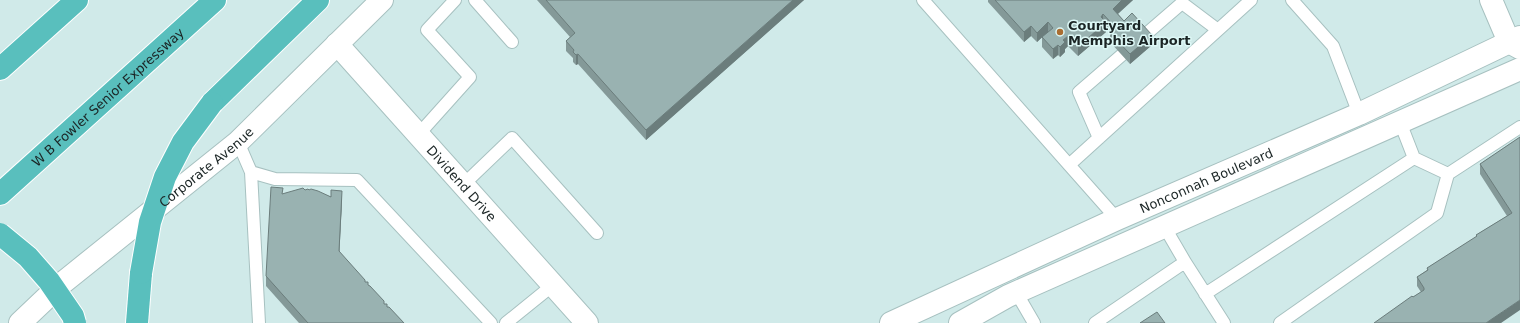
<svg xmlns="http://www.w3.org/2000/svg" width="1520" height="323" viewBox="0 0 1520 323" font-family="'DejaVu Sans',sans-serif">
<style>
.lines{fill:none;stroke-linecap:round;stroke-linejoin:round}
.service-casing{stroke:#a7c1c0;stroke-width:14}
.minor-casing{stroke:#a7c1c0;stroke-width:24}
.tertiary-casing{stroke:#a7c1c0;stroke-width:24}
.motorway-casing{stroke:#fff;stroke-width:24}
.service{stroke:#fff;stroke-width:12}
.minor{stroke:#fff;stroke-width:22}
.tertiary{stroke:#fff;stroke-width:22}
.motorway{stroke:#59bfbd;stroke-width:22}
.motorway-bridge-casing{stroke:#fff;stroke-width:24;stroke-linecap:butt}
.motorway-bridge{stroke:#59bfbd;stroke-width:22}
.wall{fill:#849998}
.shaded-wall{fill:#6b7d7c}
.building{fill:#99b2b1;stroke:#6b7d7c}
.poi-dot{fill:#aa6d31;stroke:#ddf8f6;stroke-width:1.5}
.labels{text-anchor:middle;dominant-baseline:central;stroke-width:3;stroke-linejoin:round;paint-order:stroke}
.poi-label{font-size:13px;font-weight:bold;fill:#1b2525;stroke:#ddf8f6;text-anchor:start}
.street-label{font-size:13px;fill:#1b2525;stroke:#ddf8f6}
</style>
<rect width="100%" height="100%" fill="#d0eae9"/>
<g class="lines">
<defs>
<path id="service" d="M475 0 512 42
M923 0 1117 219
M1292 0 1333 46 1359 114
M1400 122 1414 158
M418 135 470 77 427 30 455 0
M1099 138 1079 92 1182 3 1218 30
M238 142 251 172 275 179 357 180 491 323
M1069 165 1251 0
M251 172 259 323
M463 185 512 138 597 233
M1164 226 1185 262
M1016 292 1034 323
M1205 294 1414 158 1448 174
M506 323 553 285
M1095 323 1185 262 1224 323
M1280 323 1437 213 1448 174 1520 127"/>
<path id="minor" d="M1491 0 1509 42 1520 48"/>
<g id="tertiary">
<path id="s1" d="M337 44 587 323"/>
<path id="s2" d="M20 323 60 285 238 142 382 0"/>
<path id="s3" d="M891 323 1117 219 1359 114 1520 37"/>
<path d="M960 323 1008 296 1520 69"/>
</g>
<g id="motorway">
<path d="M0 69 77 0"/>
<path d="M212 103 318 0"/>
<path id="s4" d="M0 194 215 0"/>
<path d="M137 323 141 273"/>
</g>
</defs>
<use href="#service" class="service-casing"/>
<use href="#minor" class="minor-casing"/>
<use href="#tertiary" class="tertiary-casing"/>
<use href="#motorway" class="motorway-casing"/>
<use href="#service" class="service"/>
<use href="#minor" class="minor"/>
<use href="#tertiary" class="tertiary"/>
<use href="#motorway" class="motorway"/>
<defs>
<path id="motorway-bridge" d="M0 234 28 257 49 281 73 316 75 323
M141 273 150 222 165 177 183 142 212 103"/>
</defs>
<use href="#motorway-bridge" class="motorway-bridge-casing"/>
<use href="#motorway-bridge" class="motorway-bridge"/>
</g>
<path class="wall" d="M537 0H804L646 140 578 64 576 65 573 62V58L566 51V41L570 37Z
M988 0H1133L1118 14 1124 21 1152 45 1130 64 1110 42V33L1111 32 1106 27V32L1078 56 1068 46 1065 49V52L1060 57 1058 55 1053 59 1042 47V37L1037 42 1031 36 1024 42 988 2Z
M1520 137 1501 323 1413 297 1421 292 1417 286V277L1427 270V268L1476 237V235L1507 216 1480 174V164Z
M305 190H309L342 200 339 252 384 304 404 323H299L266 286V276L283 194Z"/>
<path class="shaded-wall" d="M793 0H804L646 140V130Z
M1122 0H1133L1113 18V9Z
M1103 14V24L1106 22V32L1078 56V47Z
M1048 22V32L1037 42V33Z
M1031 26V36L1024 42V32Z
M1152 35V45L1130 64V54Z
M1068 36V46L1065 49V52L1060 57V47L1063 40Z
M1058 45V55L1053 59V49Z
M578 54V64L576 65V55Z
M342 191V200L339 261V251Z
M1520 300V310L1501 323H1486Z"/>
<path class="building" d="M546 0H793L646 130 578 54 576 55 573 52 574 50 566 41 575 33Z
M995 0H1122L1113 9 1124 21 1132 13 1152 35 1130 54 1110 33 1116 28 1103 14 1101 17 1106 22 1078 47 1068 36 1063 40 1065 42 1060 47 1058 45 1053 49 1042 37 1053 28 1048 22 1037 33 1031 26 1024 32Z
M1520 137V300L1486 323H1374L1412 296 1413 297 1424 290V288L1417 277 1428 270 1427 268 1477 236 1476 235 1512 213 1480 164Z
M271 187 283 188 282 194 303 188 305 190 308 189 309 190 311 189 318 191 331 197V190L342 191 339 251 365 280V282H368V285L370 286 384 301V304H387V307H389L404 323H308L266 276Z
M1157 312 1165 323H1140Z"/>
<circle class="poi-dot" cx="1060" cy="32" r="4"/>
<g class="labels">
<g class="poi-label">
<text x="1068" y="25">Courtyard<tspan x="1068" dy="15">Memphis Airport</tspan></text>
</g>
<g class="street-label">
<text stroke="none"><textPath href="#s4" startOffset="145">W B Fowler Senior Expressway</textPath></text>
<text stroke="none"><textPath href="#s2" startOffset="243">Corporate Avenue</textPath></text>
<text stroke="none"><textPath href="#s3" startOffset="346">Nonconnah Boulevard</textPath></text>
<text stroke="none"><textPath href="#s1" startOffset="187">Dividend Drive</textPath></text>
</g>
</g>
</svg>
